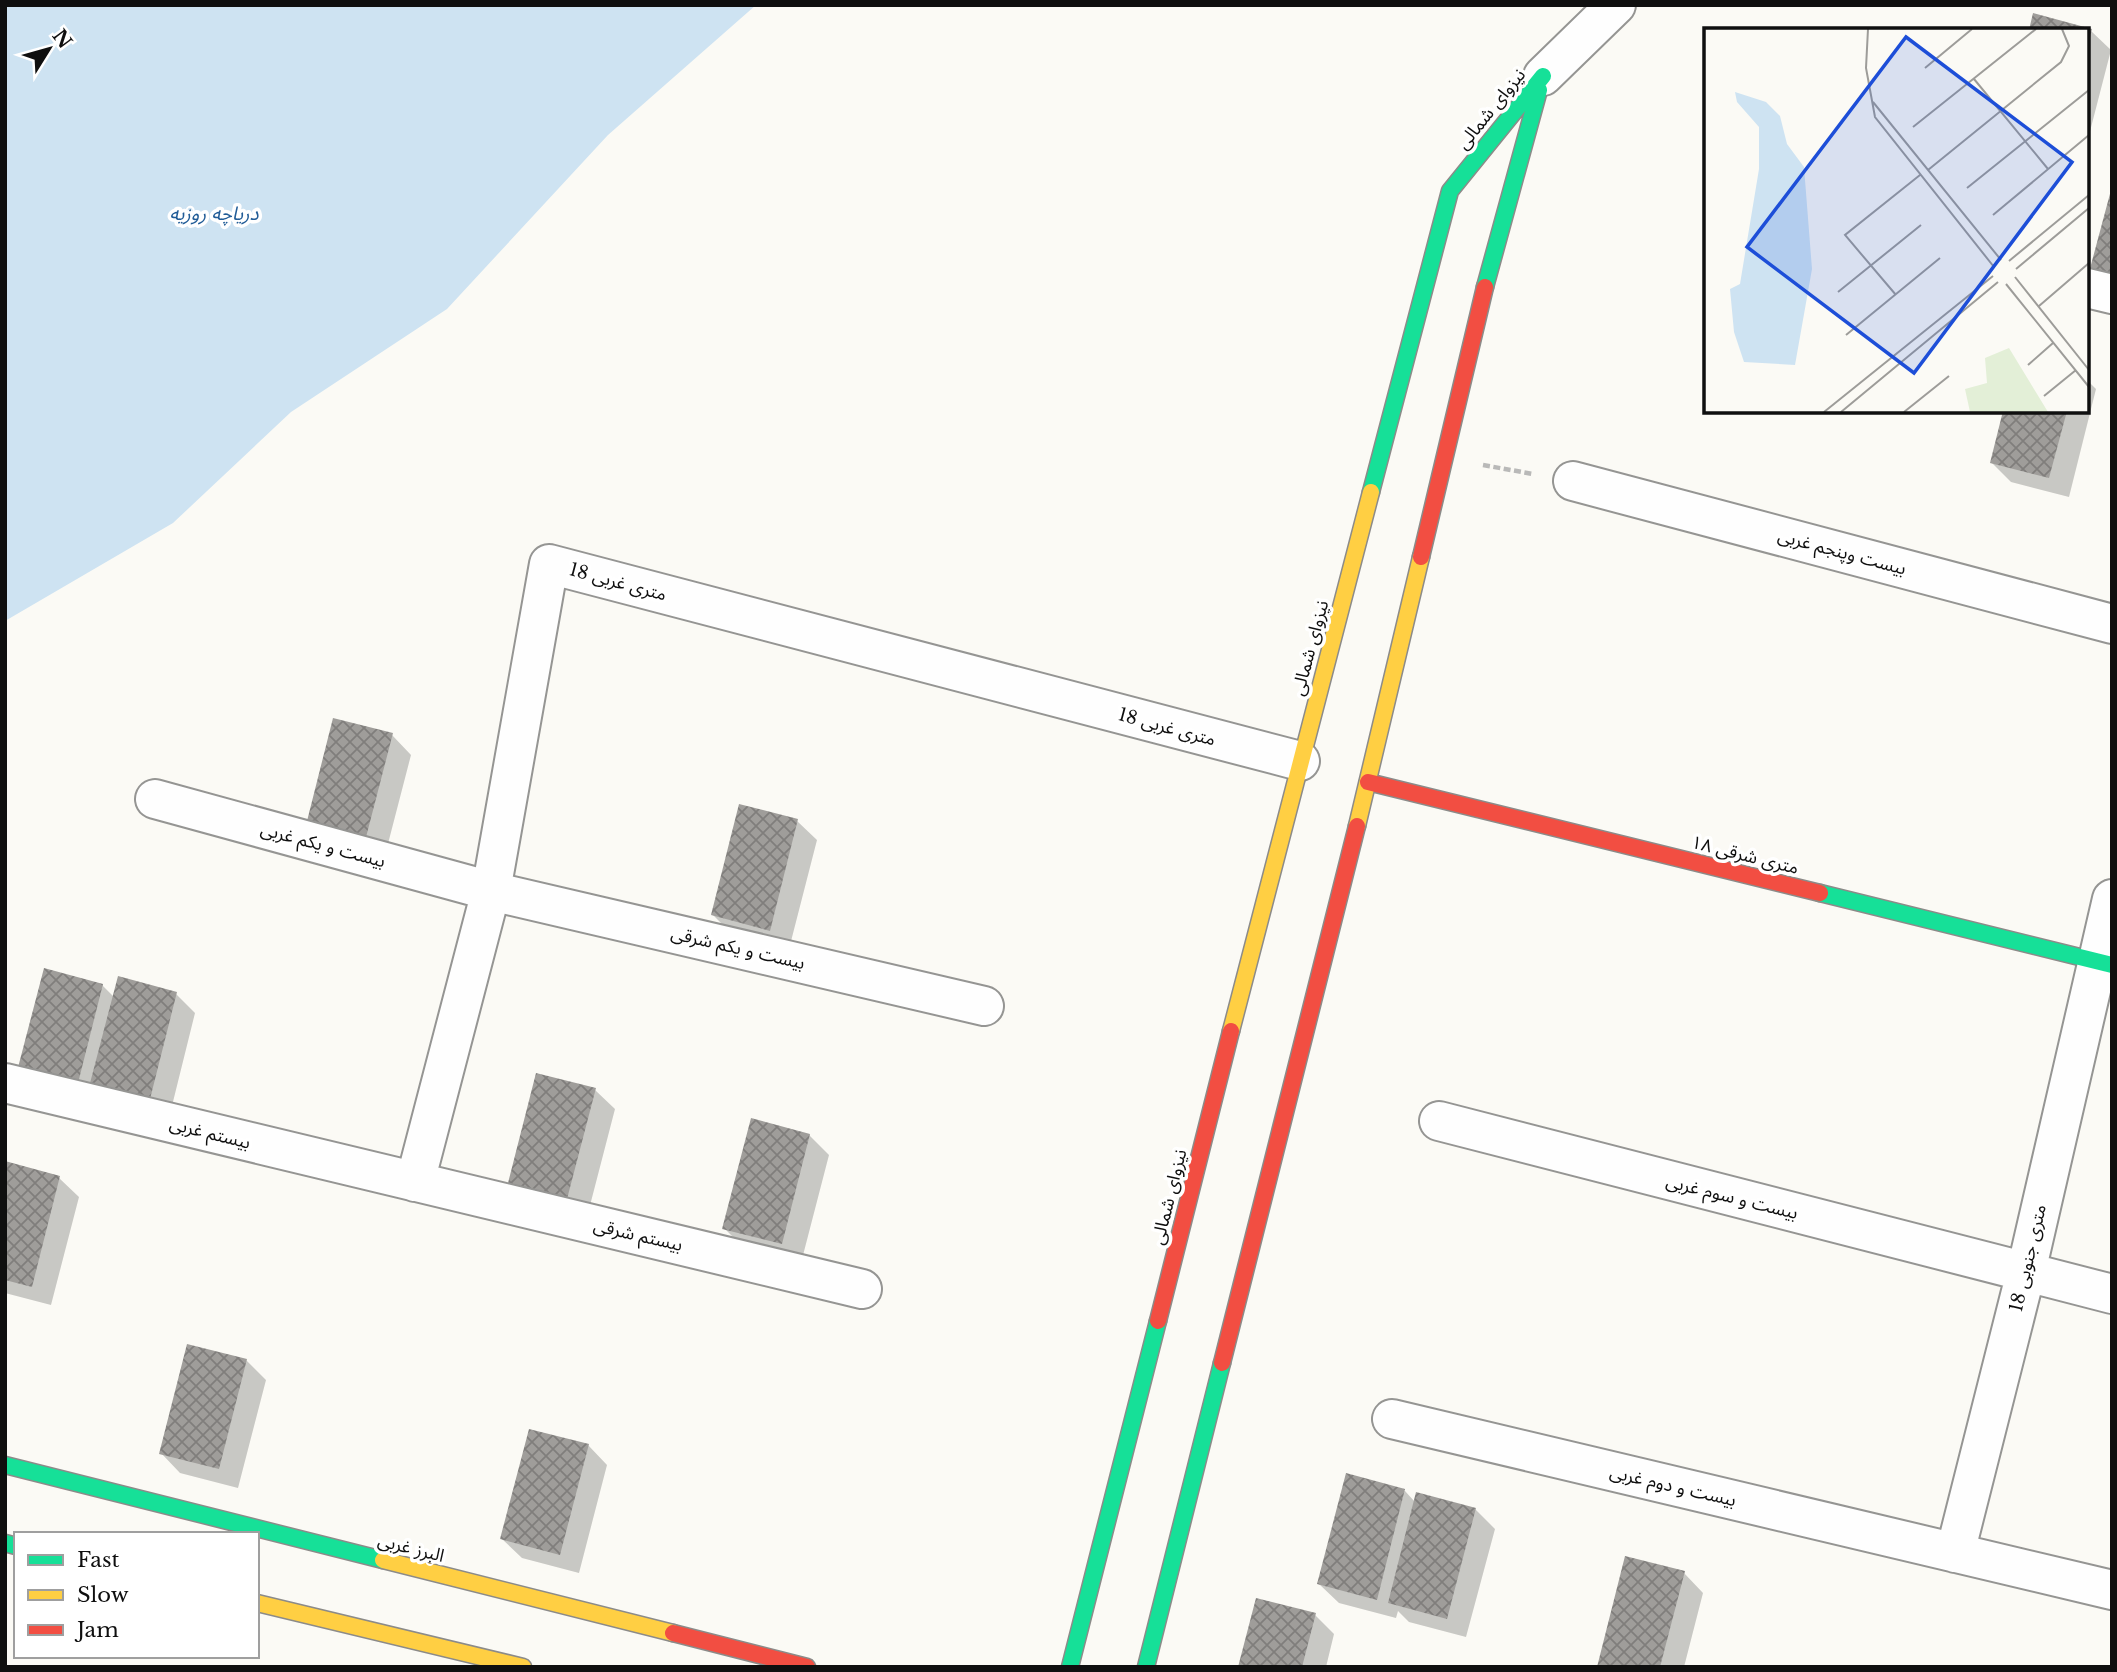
<svg xmlns="http://www.w3.org/2000/svg" width="2117" height="1672" viewBox="0 0 2117 1672" font-family="'Libre Baskerville','Noto Sans Arabic',serif">
<style>
.water{fill:#cee3f2}
.shadow{fill:#0003}
.building{fill:url(#building-cross-hatch)}
.lines{fill:none;stroke-linecap:round;stroke-linejoin:round}
.street-casing{stroke:#959593;stroke-width:42}
.fast-casing{stroke:#8c8b89;stroke-width:19}
.slow-casing{stroke:#8c8b89;stroke-width:19}
.jam-casing{stroke:#8c8b89;stroke-width:19}
.path{stroke:#b9b9b8;stroke-width:4.5;stroke-dasharray:7 3.5;stroke-linecap:butt}
.street{stroke:#fefefe;stroke-width:38}
.fast{stroke:#16e098;stroke-width:16}
.slow{stroke:#ffcf43;stroke-width:16}
.jam{stroke:#f24e42;stroke-width:16}
.labels{text-anchor:middle;dominant-baseline:central;stroke-width:7;stroke-linejoin:round;paint-order:stroke}
.street-label{font-size:18px;fill:#0f0f0f;stroke:#fff}
.water-label{font-size:19px;font-style:italic;fill:#215c97;stroke:#fff}
.inset-road{fill:none;stroke:#9d9c99;stroke-width:2}
.view{fill:#1d4ed8;fill-opacity:0.15;stroke:#1d4ed8;stroke-width:3.5}
.inset-edge{fill:none;stroke:#0f0f0f;stroke-width:3.5}
</style>
<defs>
<pattern id="building-cross-hatch" width="8" height="8" patternUnits="userSpaceOnUse" patternTransform="scale(1.75)"><rect width="8" height="8" fill="#9f9d9a"/><path d="M0 0l8 8M0 8l8-8" fill="none" stroke="#807e7c"/></pattern>
</defs>
<rect width="100%" height="100%" fill="#fbfaf5"/>
<path class="water" d="M5 5H756L608 135 447 309 291 412 173 523 5 621Z"/>
<path class="shadow" d="M2035 16 2091 31 2111 50 2087 143V30Z
M2087 380 2096 389 2069 497 2011 482 1992 463 2005 411H2087Z
M392 735 411 755 383 863 326 848Z
M797 821 817 840 789 949 732 934 712 914Z
M102 985 114 997 176 994 195 1013 168 1122 37 1098Z
M595 1090 615 1109 587 1217 530 1202 510 1183Z
M809 1135 829 1155 801 1263 744 1248 724 1228Z
M5 1163 59 1178 79 1197 51 1305 5 1293Z
M246 1360 266 1380 238 1488 180 1473 161 1453Z
M588 1445 607 1465 579 1573 522 1558 502 1539Z
M1347 1475 1405 1491 1415 1502 1475 1509 1495 1529 1466 1637 1409 1622 1398 1611 1396 1618 1339 1603 1319 1584Z
M1684 1573 1703 1593 1684 1667 1599 1666Z
M1315 1615 1334 1634 1326 1667H1240Z"/>
<path class="building" d="M2033 13 2092 29 2088 46 2087 30H2029Z
M2111 190H2112V282L2088 276Z
M2003 411H2067L2049 478 1990 463Z
M333 718 393 733 364 845 305 829Z
M739 804 798 819 770 931 711 915Z
M44 968 103 984 75 1095 15 1079Z
M118 976 177 992 149 1103 89 1087Z
M536 1073 596 1088 567 1199 508 1183Z
M751 1118 810 1134 782 1244 722 1229Z
M5 1161 60 1176 32 1287 5 1280Z
M187 1344 247 1359 219 1469 159 1454Z
M529 1429 589 1444 560 1555 500 1539Z
M1346 1473 1405 1489 1377 1600 1317 1584Z
M1416 1492 1476 1508 1447 1619 1388 1603Z
M1625 1556 1685 1571 1660 1667H1597Z
M1256 1598 1316 1613 1302 1667H1238Z"/>
<g class="lines">
<defs>
<path id="street" d="M1543 76 1616 5
M2087 288 2112 294
M1573 481 2112 624
M155 799 491 891 984 1006
M5 1083 862 1289
M1439 1121 2112 1294
M415 1182 491 891 549 564 1300 761
M1392 1419 2112 1590
M1955 1553 2026 1272 2112 899"/>
<path id="fast" d="M1485 287 1539 90
M1371 492 1450 191 1543 76
M1820 893 2112 965
M5 1465 383 1560
M5 1543 16 1546
M1070 1667 1158 1321
M1146 1667 1222 1363"/>
<path id="slow" d="M1357 826 1421 557
M1231 1031 1371 492
M383 1560 673 1633
M257 1603 523 1667"/>
<path id="jam" d="M1421 557 1485 287
M1368 782 1820 893
M1158 1321 1231 1031
M1222 1363 1357 826
M673 1633 807 1667"/>
</defs>
<use href="#street" class="street-casing"/>
<use href="#fast" class="fast-casing"/>
<use href="#slow" class="slow-casing"/>
<use href="#jam" class="jam-casing"/>
<path class="path" d="M1483 465 1533 474"/>
<use href="#street" class="street"/>
<use href="#fast" class="fast"/>
<use href="#slow" class="slow"/>
<use href="#jam" class="jam"/>
</g>
<g class="labels">
<g class="street-label">
<text transform="translate(1491 109) rotate(-51)">نیزوای شمالی</text>
<text transform="translate(1842 552) rotate(15)">بیست وپنجم غربی</text>
<text transform="translate(618 582) rotate(15)">18 متری غربی</text>
<text transform="translate(1310 648) rotate(-75)">نیزوای شمالی</text>
<text transform="translate(1167 727) rotate(15)">18 متری غربی</text>
<text transform="translate(323 845) rotate(15)">بیست و یکم غربی</text>
<text transform="translate(1745 855) rotate(14)">۱۸ متری شرقی</text>
<text transform="translate(738 948) rotate(13)">بیست و یکم شرقی</text>
<text transform="translate(210 1133) rotate(14)">بیستم غربی</text>
<text transform="translate(1169 1197) rotate(-76)">نیزوای شمالی</text>
<text transform="translate(1732 1197) rotate(14)">بیست و سوم غربی</text>
<text transform="translate(638 1235) rotate(13)">بیستم شرقی</text>
<text transform="translate(2028 1258) rotate(-77)">18 متری جنوبی</text>
<text transform="translate(1673 1486) rotate(13)">بیست و دوم غربی</text>
<text transform="translate(411 1548) rotate(14)">البرز غربی</text>
</g>
<g class="water-label">
<text x="214" y="213">دریاچه روزیه</text>
</g>
</g>
<g transform="translate(1704 28)">
<rect width="385" height="385" fill="#fbfaf5"/>
<path d="M305 320 344 384H266L261 361 283 355 281 330Z" fill="#e3efd7"/>
<path d="M31 64 62 74 76 88 83 116 100 139 108 241 91 337 40 334 30 304 26 261 36 256 55 141V99L33 74Z" fill="#cee3f2"/>
<path class="inset-road" d="M164 1 162 40 171 89 290 239M221 40 268 1M270 51 344 141M169 74 297 232M209 99 332 1M224 142 357 34 365 18 358 1M263 160 385 62M289 187 385 107M305 233 385 167M312 241 385 180M311 249 385 342M302 256 385 359M134 264 217 197M192 267 141 207 216 147M335 278 385 235M142 307 236 230M324 337 349 315M340 368 372 342M120 384 289 248M137 384 294 254M200 384 245 348"/>
<path class="view" d="M202 9 368 134 210 345 43 219Z"/>
<rect width="385" height="385" class="inset-edge"/>
</g>
<rect width="2117" height="1672" fill="none" stroke="#0f0f0f" stroke-width="14"/>
<rect x="14" y="1532" width="245" height="126" fill="#ffffff" stroke="#9f9f9f" stroke-width="2"/>
<rect x="28" y="1555" width="35" height="10" fill="#16e098" stroke="#9f9f9f" stroke-width="2"/>
<text x="77" y="1567" font-size="21" fill="#0f0f0f">Fast</text>
<rect x="28" y="1590" width="35" height="10" fill="#ffcf43" stroke="#9f9f9f" stroke-width="2"/>
<text x="77" y="1602" font-size="21" fill="#0f0f0f">Slow</text>
<rect x="28" y="1625" width="35" height="10" fill="#f24e42" stroke="#9f9f9f" stroke-width="2"/>
<text x="77" y="1637" font-size="21" fill="#0f0f0f">Jam</text>
<g transform="translate(49 49) rotate(53)" stroke="#ffffff" stroke-width="5" paint-order="stroke">
<path d="M0-5L12 26L0 18L-12 26Z" fill="#0f0f0f"/>
<text y="-10" font-size="19" font-weight="bold" text-anchor="middle" fill="#0f0f0f">N</text>
</g>
</svg>
